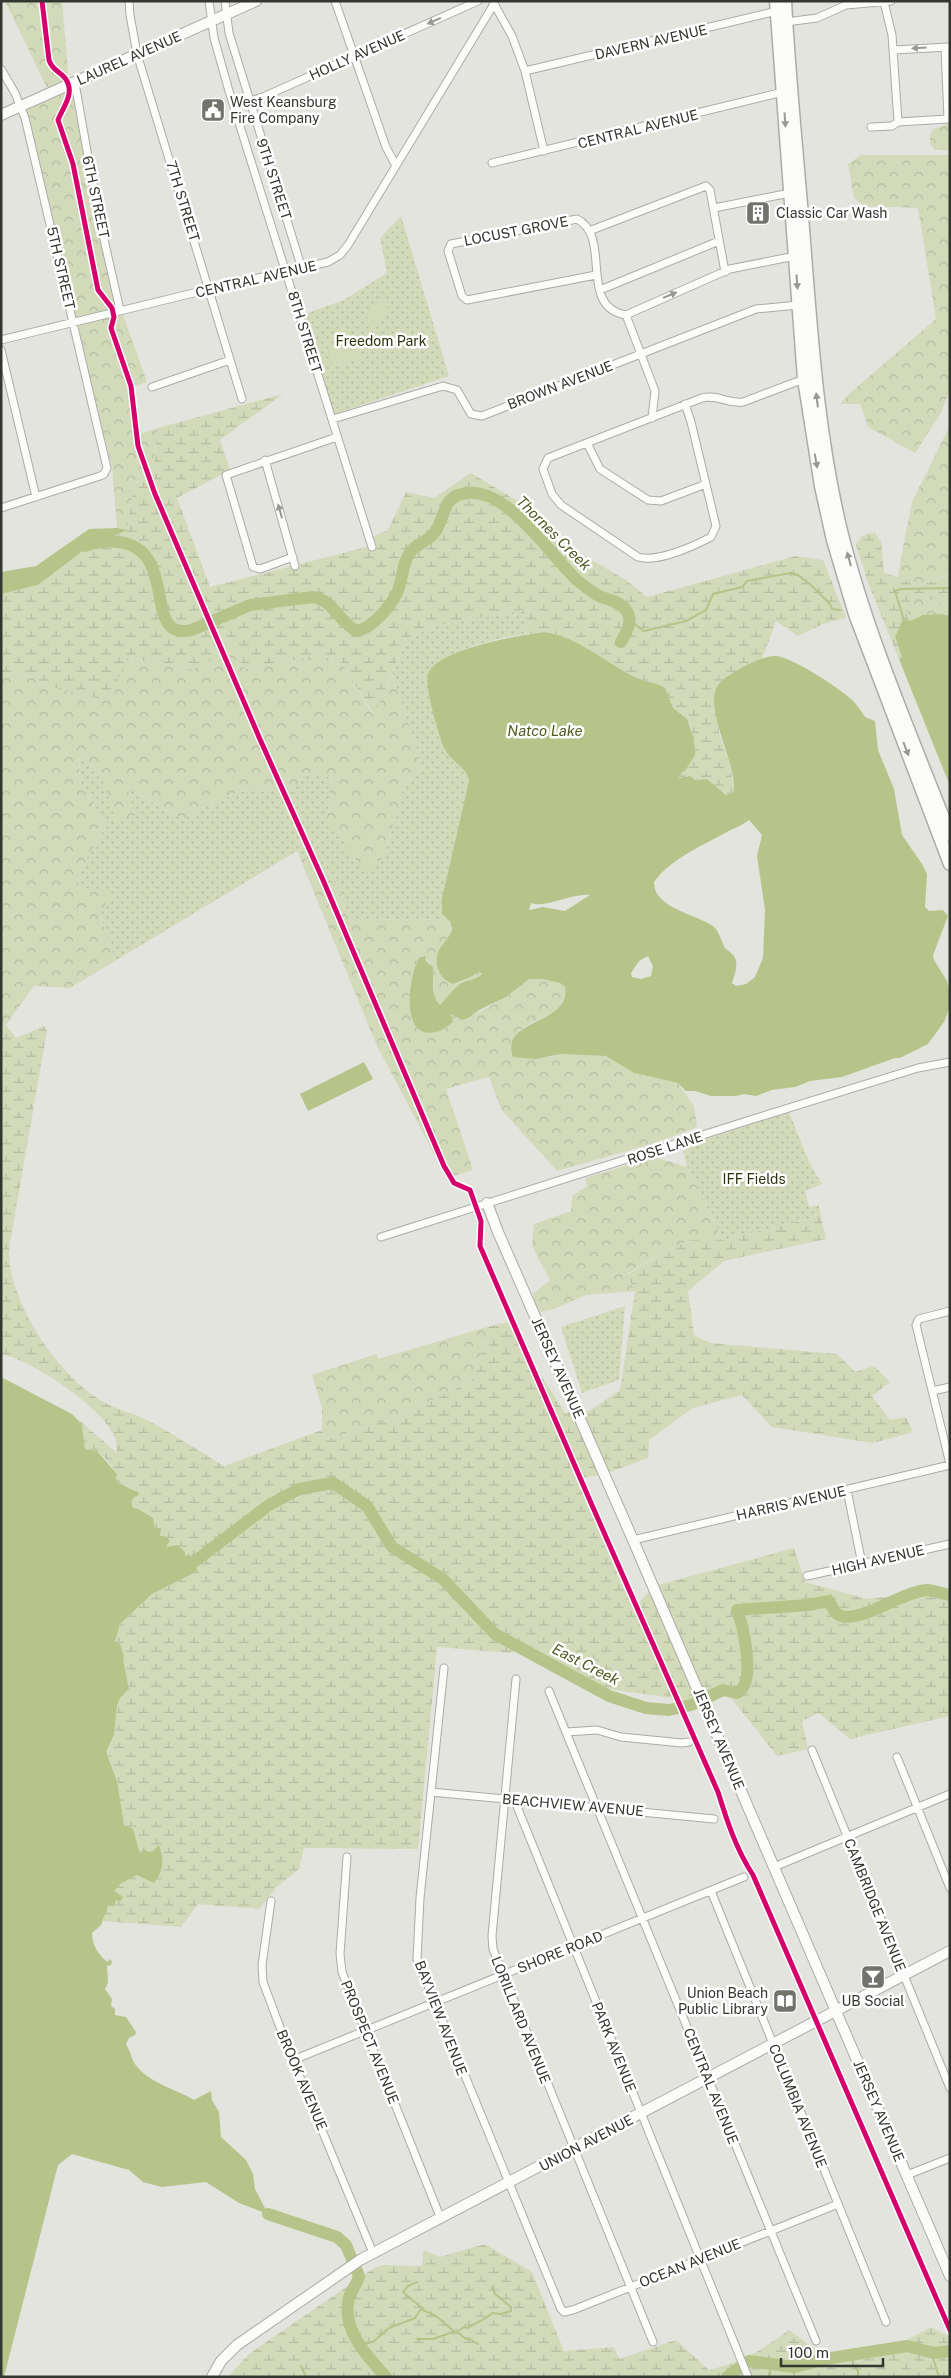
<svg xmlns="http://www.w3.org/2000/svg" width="951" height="2378" viewBox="0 0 951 2378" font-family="'Public Sans',sans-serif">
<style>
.grass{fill:url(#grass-dots)}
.forest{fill:url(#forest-crowns)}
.wetland{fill:url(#wetland-marsh)}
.pitch{fill:#d2daba}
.water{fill:#b6c489;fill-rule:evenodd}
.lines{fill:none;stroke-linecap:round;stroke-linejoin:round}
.stream{stroke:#b6c489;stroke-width:2}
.river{stroke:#b6c489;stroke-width:12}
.street-casing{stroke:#abaca7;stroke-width:9}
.secondary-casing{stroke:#abaca7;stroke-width:12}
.highway-casing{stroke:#abaca7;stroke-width:15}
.street{stroke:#fbfbfa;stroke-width:7}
.secondary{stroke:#fbfbfa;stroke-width:10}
.highway{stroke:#fbfbfa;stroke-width:12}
.cycleway-casing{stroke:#fff;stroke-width:8}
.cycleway{stroke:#d6006c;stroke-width:5}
.oneway{fill:#989895}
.labels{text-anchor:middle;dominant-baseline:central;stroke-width:5;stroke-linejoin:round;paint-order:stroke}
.street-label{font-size:14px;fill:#343630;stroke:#fff}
.poi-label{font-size:14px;fill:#343630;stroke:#fff;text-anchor:start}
.park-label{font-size:14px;fill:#2b320f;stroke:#fff}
.water-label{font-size:15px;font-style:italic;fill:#4f5c22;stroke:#fff}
</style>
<defs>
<pattern id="grass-dots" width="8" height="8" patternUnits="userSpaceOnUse" patternTransform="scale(1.25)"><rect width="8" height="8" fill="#d2daba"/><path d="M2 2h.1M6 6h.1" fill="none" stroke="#b5bca0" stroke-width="1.8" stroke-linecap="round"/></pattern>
<pattern id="forest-crowns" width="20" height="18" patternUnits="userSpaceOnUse" patternTransform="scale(1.25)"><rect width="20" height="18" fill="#d2daba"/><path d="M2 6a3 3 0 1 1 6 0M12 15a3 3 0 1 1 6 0" fill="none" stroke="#b5bca0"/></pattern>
<pattern id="wetland-marsh" width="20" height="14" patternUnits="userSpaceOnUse" patternTransform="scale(1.25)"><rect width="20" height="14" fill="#d2daba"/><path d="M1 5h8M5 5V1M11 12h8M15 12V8" fill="none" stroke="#b5bca0"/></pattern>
</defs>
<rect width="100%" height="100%" fill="#e3e4de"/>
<path class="grass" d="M401 216 449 376 331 415 299 316 344 300 387 273 380 238Z
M529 609 524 634C498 638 451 649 432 668 427 673 427 680 428 686L445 750 465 771 469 781 442 898V914L448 920 350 919 337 886 297 851 115 961 100 914 78 888 80 870 106 826 79 780 80 756 100 773 182 819 238 792 297 787 303 774 331 777 327 818 384 857 405 782 423 768 392 674 406 640 431 627Z
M789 1112 809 1162 822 1184 805 1191 809 1207 819 1205 821 1216 723 1240 687 1167 682 1147Z
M625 1306 619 1380 582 1393 561 1327Z"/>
<path class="forest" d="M5 1H62L69 83 78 79 121 309 147 382 129 388 139 434 158 428 153 471 135 479 127 530 117 528 112 467 21 105 49 92Z
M950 123V150H935C928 144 929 136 933 129Z
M861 155H950V389L941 413 915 453 868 427 860 404H840L850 393 936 319 918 208 864 206 854 198 848 164Z
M950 425V574L918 586 897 579 912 502Z
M917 596 950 605V616L942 614 910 621 904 605Z
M222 630 245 669 320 655 341 662 373 715 392 674 423 768 405 782 384 857 364 871 327 818 331 777 303 774 297 787 238 792 182 819 127 788 136 815 116 820 100 773 80 756 79 780 106 826 80 870 78 887 112 893 100 914 115 961 70 988 34 986 1 1032V673L26 674 45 685 127 658 194 669 211 632Z
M297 851 337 886 350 919 448 920C458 934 441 941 438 954 437 959 439 965 438 971 441 974 445 981 449 983 457 987 473 976 479 972L482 974 472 981 458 985 440 1005C430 995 436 974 431 965 429 962 425 958 423 955L419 958C408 985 402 1009 425 1032 437 1034 444 1029 453 1021L451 1014 462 1020C473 1016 500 1001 510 994 516 990 522 982 528 979 537 975 559 980 565 987 569 1017 537 1015 521 1030 515 1036 513 1043 511 1051L550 1057 561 1054 606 1056 641 1075 678 1083 694 1106 697 1127 655 1143 557 1171 501 1109 489 1077 446 1089 473 1170 447 1178 376 1044Z
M654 1157 687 1167 723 1240H690L664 1252 627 1274 635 1291 586 1295 554 1309 541 1312 535 1305 533 1294 550 1280 532 1246 534 1224 571 1211 572 1196 587 1186 585 1178Z
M487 1327 480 1360 471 1381 393 1419 326 1440 322 1430V1408L312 1375 376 1354 378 1359Z"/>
<path class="wetland" d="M283 394 220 440 230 470 177 498 210 587 374 545 372 537 388 530 406 492 434 498 471 473 524 505 549 535 626 580 647 597 796 556 823 560 846 618 823 624 798 636 776 621 762 659 733 673 717 687 719 733 730 765 734 789 733 793 729 795 723 793 707 779 695 780 690 776 679 778 681 772 685 771 695 744 694 738 690 724 673 708 666 691 661 686 637 678 556 634 544 632 524 634 529 609 431 627 406 640 374 715 341 662 320 655 245 669 222 630 211 632 219 653 194 669 127 658 108 701 45 685 26 674 1 673V594L38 585 84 550 127 530 135 479 153 471 158 428Z
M875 532 881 542 884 572 918 586 950 575V605L917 596 904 605 910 621 895 637 902 657 899 659 868 583 856 545 862 536Z
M6 1025 16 1038 44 1026 47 1030 9 1249C7 1300 57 1374 100 1400 115 1409 133 1413 149 1421 175 1435 199 1451 224 1466L322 1430 326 1440 393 1419 471 1381 480 1360 487 1327 507 1322 565 1413 589 1411 620 1390 635 1291 627 1275 664 1252 690 1240H723L821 1216 826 1239 724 1261 688 1291 694 1335 710 1343 837 1354 855 1372 874 1366 890 1382 872 1396 890 1420 906 1417 913 1432 873 1443 772 1427 742 1395 693 1408 649 1440 648 1458 605 1474 576 1479 633 1609 654 1586 794 1548 805 1582 867 1599 950 1589V1716L850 1739 819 1713 802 1721 808 1749 777 1756 728 1694 705 1705 672 1698 596 1687 519 1649 511 1653 437 1647 418 1849 304 1848 299 1869 278 1886 259 1909 198 1904 181 1927 103 1921 104 1913 108 1906H114V1901L116 1900 113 1891 120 1884 137 1875 150 1880 153 1851 140 1854 135 1843 134 1832 124 1825 117 1781 106 1752 114 1735 117 1707 120 1698 129 1689 123 1659 115 1642 120 1624 152 1594 198 1571 191 1554 186 1556 171 1547H165L155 1528 153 1518 133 1508 130 1502 136 1490 118 1483 113 1468 104 1457 97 1451 85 1449 82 1425 72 1414 117 1453C116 1449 117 1442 115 1438 104 1408 32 1360 1 1354V1032Z
M485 2244 532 2272 564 2351 614 2347 619 2359 676 2340 709 2370C746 2361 758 2352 789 2330L822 2354 903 2342 931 2327 950 2337V2377H228L249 2354 371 2270 382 2265 422 2266 424 2250 440 2257Z"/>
<path class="pitch" d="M382 300 390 311 373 325 365 314Z
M357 339 362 357 333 367 328 348Z"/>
<path class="water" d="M117 528 127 530 84 550 38 585 1 594V572L36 566 89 529Z
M942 614 950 616V786L899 659 902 657 895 637 903 619 910 621 923 615Z
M544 632C577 636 606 663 635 677 644 682 656 682 665 688L673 708 687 719 694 738 695 755 685 771 681 772 679 778 690 776 695 780 707 779 726 795 733 793C740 769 702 708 718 685 725 675 762 655 775 656 791 656 839 688 851 699 857 704 861 711 865 717L875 721 878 750 894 789 902 835 922 864 927 874 925 907 929 911 943 910 948 916 933 955 934 960 947 981 950 994 949 1009 944 1022 928 1044 900 1058H895L842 1077 810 1081 795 1087 772 1090 756 1096 744 1094 736 1096H711L695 1091H686L678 1083 634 1073 606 1056 561 1054 535 1059 513 1057C499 1018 572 1025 565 987L560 983 543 979H529L506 997 481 1009 468 1018 462 1020 451 1014 453 1022C447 1026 443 1030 436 1032 399 1041 408 974 420 957L425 956 426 961 433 967C434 979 430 995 440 1005 446 999 452 990 460 984 467 979 475 981 482 974L479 972 469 978 453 984C439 980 433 963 439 950 443 943 450 937 452 929L450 922 442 914V898L469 781C467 767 450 761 444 748 439 735 424 686 428 674 436 649 521 635 544 632ZM749 820 762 835 757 856 765 910 763 958 755 977 746 984 736 986 732 983C735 974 739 964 734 956 732 953 728 951 725 948 721 941 720 933 714 927 700 915 653 909 654 882 671 859 701 846 725 833 734 828 741 826 749 820ZM590 895 565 911 543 907 529 910 531 903C545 909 571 893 590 895ZM648 956 653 966 651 976 641 979 632 977 631 973 639 961Z
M364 1062 373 1079 308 1111 300 1094Z
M1 1377 72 1414 82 1425 85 1449 97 1451 117 1474 116 1478 118 1483 138 1492 139 1495 134 1497 131 1502 133 1508 138 1509 153 1518 155 1528 161 1529 160 1536H164L170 1540 166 1547 178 1545 185 1552V1556L190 1554 198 1571 152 1594 120 1624 115 1642 120 1644 124 1656 123 1659 129 1689 120 1698 117 1706 114 1735 106 1752 117 1781 124 1825 133 1829 140 1854 144 1849 148 1852 153 1851 159 1845C164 1859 164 1870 154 1883L137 1875 120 1884 114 1891 123 1897 121 1901 116 1900 114 1906H108L101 1925 92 1933C92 1945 98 1954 107 1962L110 1959 112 1962 111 1965 107 1966 108 1983 105 1989 112 1999 111 2006 115 2009V2015L126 2017 136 2032 135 2035 129 2038 126 2044C131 2052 131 2060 138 2068 153 2084 175 2089 194 2100L211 2091 212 2100 219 2112 221 2137 246 2160 253 2174 255 2189 268 2214 239 2203 206 2182 162 2187 143 2182 129 2170 72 2154 58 2165 4 2377H1Z"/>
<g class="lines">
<path class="stream" d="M629 620 644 631 686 621 706 610 713 594 742 587 747 581 791 573 798 575 812 586 830 604 832 609 839 610
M904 620 895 591 901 589 950 588
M417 2282 408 2286 403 2292 423 2309
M457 2332 466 2339 468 2338 478 2344
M417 2339H433L453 2332
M360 2346 374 2341 389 2328 415 2318 421 2309 436 2316 456 2333 464 2327 468 2328C475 2323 489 2318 492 2313L501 2314 511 2311V2307L495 2294 492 2287
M931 2352 939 2377
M853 2354V2365L858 2371V2377
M770 2363V2377
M301 2366 306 2377
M732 2372 734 2377"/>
<path class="river" d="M85 546C95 542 109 541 119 542 181 551 140 642 192 630L250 605 313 597C334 600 339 623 357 631 371 629 390 607 397 593 403 580 402 562 411 551 418 543 429 541 435 532 445 519 442 498 462 494 505 482 551 557 578 581 584 586 591 591 597 595 606 600 619 600 626 610 634 620 626 633 621 642
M194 1562 269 1505 299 1489 333 1483 367 1506 392 1547 443 1579 495 1634 609 1696 646 1708 669 1710 691 1705 723 1690 737 1693C757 1683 743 1626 737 1610L808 1605 829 1601C832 1606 834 1614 841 1616 863 1622 901 1592 927 1590 934 1590 943 1594 950 1595
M268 2214 337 2237 346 2245 359 2276C357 2285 351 2290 349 2298 341 2329 367 2356 386 2377
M727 2377 749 2361 794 2367 831 2358 907 2346 934 2353 950 2351"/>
<defs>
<path id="street" d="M129 1 130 15 137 54 242 399
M209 1 214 38 229 91 372 547
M225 1 229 33 302 269
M335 1 386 147 395 164
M493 2 512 36 525 71 544 151
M786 22 817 18 846 5 891 1
M894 50 948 47
M1 69 15 93 25 118 107 468 104 474 100 476 1 508
M525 71 777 11
M75 83 98 213 120 310
M234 106 263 97 478 1
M898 122 948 119 945 47
M871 127 892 126 898 122 892 35 884 2
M492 163 783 92
M714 208 790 193
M589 231 706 186 710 190 725 272
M596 275 467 300 462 296 448 251 451 244 577 219C613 237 577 307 626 315L730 269 795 256
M600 290 719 241
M626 315 655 391 652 418
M1 340 210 289 328 262 340 255 348 245 494 4
M1 350 36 497
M152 387 230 360
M685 404 691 422 716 526 711 537C694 546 657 563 638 557L561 505 552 494 543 469 548 458 702 398C717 394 728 404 743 402L804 379
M333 419 443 386 457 390 471 414 482 416 756 309 798 305
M587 443 600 469 648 500 661 501 706 484
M265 460 295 566
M293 557 260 569 253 567 226 475 337 437
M381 1237 750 1120 918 1068 950 1062
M950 1311 919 1319 916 1325 950 1464
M933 1391 950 1387
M847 1490 862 1564
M633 1540 950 1465
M807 1576 950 1544
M444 1668 420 1898 417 1959 561 2309 564 2312 573 2310 838 2204
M516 1679 492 1936 493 1949 653 2342
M549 1691 816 2341
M566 1732 597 1730 621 1737 682 1743 689 1742
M812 1750 950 2088
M897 1757 950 1888
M431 1792 714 1819
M514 1799 748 2377
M347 1857 340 1954 342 1972 441 2219
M774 1867 950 1794
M711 1891 886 2322
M271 1901 262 1965 263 1982 287 2046 373 2253
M293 2060 744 1877
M907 2175 950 2158"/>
<path id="secondary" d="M1 115 256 1
M487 1203 498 1232 633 1540 950 2276
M212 2377 221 2361 237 2345 360 2260 950 1951"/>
<path id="highway" d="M776 1 804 379 821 486 833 540 855 614 950 864
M785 1C789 77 797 153 803 229 811 330 817 432 841 531 867 635 911 735 950 835"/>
</defs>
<use href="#street" class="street-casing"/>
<use href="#secondary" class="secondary-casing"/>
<use href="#highway" class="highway-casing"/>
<use href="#street" class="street"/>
<use href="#secondary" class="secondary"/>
<use href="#highway" class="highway"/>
<defs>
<path id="cycleway" d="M42 1 49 60C52 70 59 71 65 78 76 93 63 107 58 120L73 164 98 290 112 308 114 317 111 328 131 386 138 446 155 494 259 737 323 880 444 1166 454 1183 470 1190 481 1221 480 1246 591 1503 718 1792C727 1821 736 1849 753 1875L950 2330"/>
</defs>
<use href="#cycleway" class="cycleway-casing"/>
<use href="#cycleway" class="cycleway"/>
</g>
<defs><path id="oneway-solid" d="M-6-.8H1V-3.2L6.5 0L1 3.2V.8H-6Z" transform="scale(1.25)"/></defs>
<g class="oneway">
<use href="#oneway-solid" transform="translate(434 21) rotate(156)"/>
<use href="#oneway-solid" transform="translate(919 48) rotate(177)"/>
<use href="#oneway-solid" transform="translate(785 120) rotate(86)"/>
<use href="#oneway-solid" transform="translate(797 282) rotate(86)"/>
<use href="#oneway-solid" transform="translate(670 295) rotate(-22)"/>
<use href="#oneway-solid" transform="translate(817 400) rotate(-97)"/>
<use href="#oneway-solid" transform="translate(816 461) rotate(80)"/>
<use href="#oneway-solid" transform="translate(280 511) rotate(-106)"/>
<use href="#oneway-solid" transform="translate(849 559) rotate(-105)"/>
<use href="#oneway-solid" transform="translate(906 749) rotate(69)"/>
</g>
<defs>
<symbol id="civic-square" viewBox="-11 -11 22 22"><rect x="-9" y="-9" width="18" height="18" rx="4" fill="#71736d" stroke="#fff"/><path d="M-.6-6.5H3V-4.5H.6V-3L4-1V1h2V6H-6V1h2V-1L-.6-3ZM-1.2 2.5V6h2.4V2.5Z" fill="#fff"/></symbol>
<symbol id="building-square" viewBox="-11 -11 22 22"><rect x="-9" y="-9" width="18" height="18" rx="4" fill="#71736d" stroke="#fff"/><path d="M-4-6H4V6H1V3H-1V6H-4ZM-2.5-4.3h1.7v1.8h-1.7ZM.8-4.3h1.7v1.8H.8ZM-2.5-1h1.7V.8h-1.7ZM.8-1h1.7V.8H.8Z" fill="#fff"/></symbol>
<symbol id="bar-square" viewBox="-11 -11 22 22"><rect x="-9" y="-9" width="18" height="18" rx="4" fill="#71736d" stroke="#fff"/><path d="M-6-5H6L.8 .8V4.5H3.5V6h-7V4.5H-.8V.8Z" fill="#fff"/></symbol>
<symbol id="library-square" viewBox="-11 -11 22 22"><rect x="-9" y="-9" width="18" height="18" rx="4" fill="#71736d" stroke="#fff"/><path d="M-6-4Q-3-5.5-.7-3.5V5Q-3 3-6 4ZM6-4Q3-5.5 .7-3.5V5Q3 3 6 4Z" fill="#fff"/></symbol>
</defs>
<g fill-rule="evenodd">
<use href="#civic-square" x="199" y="96" width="28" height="28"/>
<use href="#building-square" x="744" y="199" width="28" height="28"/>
<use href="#bar-square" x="859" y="1963" width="28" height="28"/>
<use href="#library-square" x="771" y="1987" width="28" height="28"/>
</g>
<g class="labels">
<g class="street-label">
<text transform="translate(651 42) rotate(-13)">DAVERN AVENUE</text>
<text transform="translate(357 55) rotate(-24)">HOLLY AVENUE</text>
<text transform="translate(129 58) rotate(-24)">LAUREL AVENUE</text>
<text transform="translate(638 129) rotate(-14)">CENTRAL AVENUE</text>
<text transform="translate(274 179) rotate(72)">9TH STREET</text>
<text transform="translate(96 197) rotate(78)">6TH STREET</text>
<text transform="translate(183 201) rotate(73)">7TH STREET</text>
<text transform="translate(516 231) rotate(-11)">LOCUST GROVE</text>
<text transform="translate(61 268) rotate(77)">5TH STREET</text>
<text transform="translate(256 279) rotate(-13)">CENTRAL AVENUE</text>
<text transform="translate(305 332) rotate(73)">8TH STREET</text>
<text transform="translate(560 385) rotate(-21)">BROWN AVENUE</text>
<text transform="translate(665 1148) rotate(-18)">ROSE LANE</text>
<text transform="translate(558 1368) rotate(66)">JERSEY AVENUE</text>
<text transform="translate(791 1503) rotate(-13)">HARRIS AVENUE</text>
<text transform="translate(878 1560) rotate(-13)">HIGH AVENUE</text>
<text transform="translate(719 1739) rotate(67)">JERSEY AVENUE</text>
<text transform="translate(573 1805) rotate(5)">BEACHVIEW AVENUE</text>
<text transform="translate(875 1905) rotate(68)">CAMBRIDGE AVENUE</text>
<text transform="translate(560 1952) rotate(-22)">SHORE ROAD</text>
<text transform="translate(441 2018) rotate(69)">BAYVIEW AVENUE</text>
<text transform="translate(521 2020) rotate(68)">LORILLARD AVENUE</text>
<text transform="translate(370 2042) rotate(68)">PROSPECT AVENUE</text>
<text transform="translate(614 2047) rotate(68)">PARK AVENUE</text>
<text transform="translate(302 2080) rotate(67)">BROOK AVENUE</text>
<text transform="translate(711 2086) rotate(68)">CENTRAL AVENUE</text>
<text transform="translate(798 2106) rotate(68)">COLUMBIA AVENUE</text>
<text transform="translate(879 2111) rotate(67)">JERSEY AVENUE</text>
<text transform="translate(586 2143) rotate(-28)">UNION AVENUE</text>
<text transform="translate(690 2263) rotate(-22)">OCEAN AVENUE</text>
</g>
<g class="poi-label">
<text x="230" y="102">West Keansburg<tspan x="230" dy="16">Fire Company</tspan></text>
<text x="776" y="213">Classic Car Wash</text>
<text x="768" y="1993" text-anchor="end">Union Beach<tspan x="768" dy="16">Public Library</tspan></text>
<text x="873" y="2001" text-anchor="middle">UB Social</text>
</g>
<g class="park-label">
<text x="381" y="341">Freedom Park</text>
<text x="754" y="1179">IFF Fields</text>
</g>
<g class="water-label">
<text transform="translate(554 533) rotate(45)">Thornes Creek</text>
<text x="545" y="730">Natco Lake</text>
<text transform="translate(586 1664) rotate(27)">East Creek</text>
</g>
</g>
<rect width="951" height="2378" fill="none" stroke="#343630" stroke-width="5"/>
<path d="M781 2358v8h102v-8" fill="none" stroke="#343630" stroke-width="2.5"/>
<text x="788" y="2358" font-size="15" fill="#343630" stroke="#ffffff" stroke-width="4" paint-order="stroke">100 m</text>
</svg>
